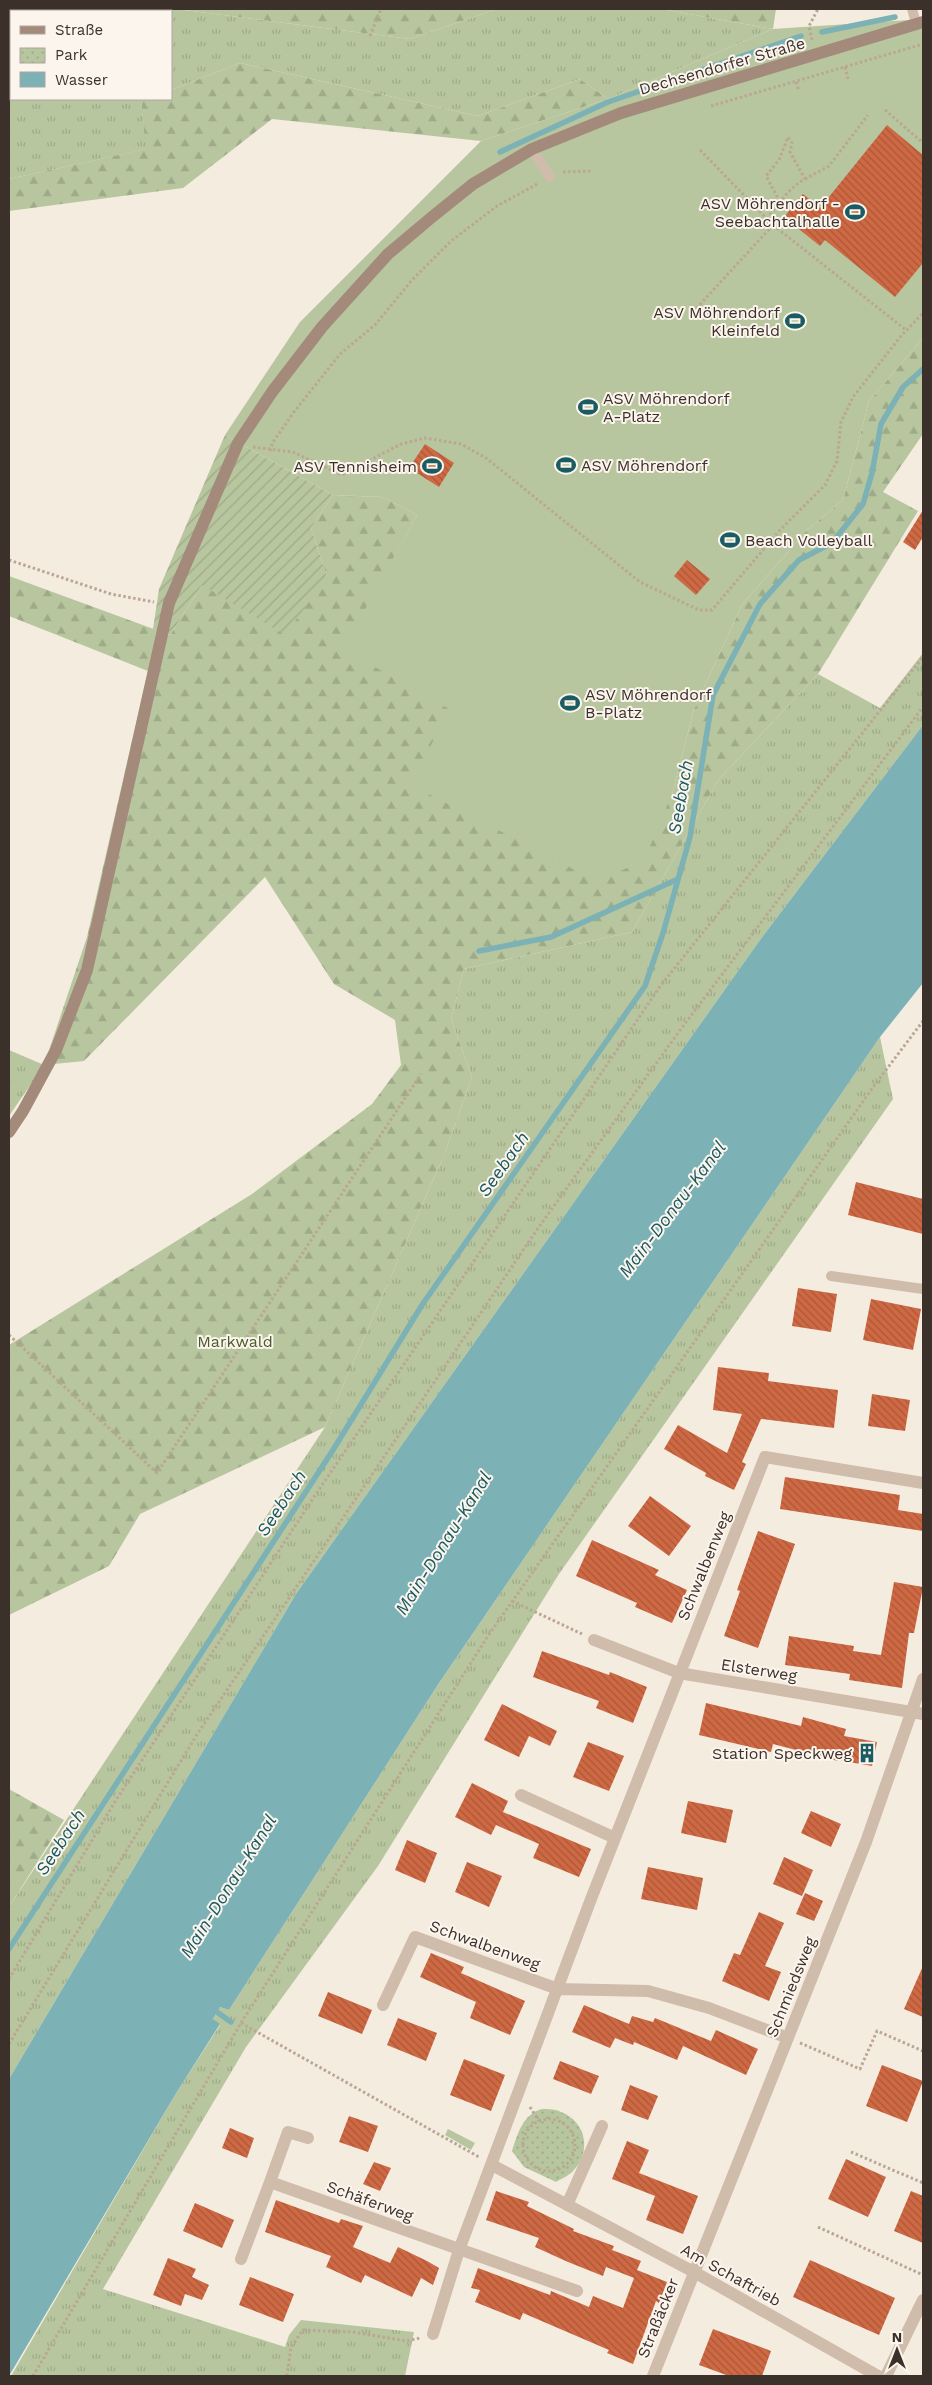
<svg xmlns="http://www.w3.org/2000/svg" width="932" height="2385" viewBox="0 0 932 2385" font-family="'Work Sans',sans-serif">
<style>
.grass{fill:url(#grass-tufts)}
.forest{fill:url(#forest-firs)}
.park{fill:url(#park-dots)}
.garden{fill:url(#garden-furrows)}
.pitch{fill:#b7c69e}
.water{fill:#7cb1b5}
.lines{fill:none;stroke-linecap:round;stroke-linejoin:round}
.stream{stroke:#7cb1b5;stroke-width:5.5}
.building{fill:url(#building-back-hatch)}
.path{stroke:#bba694;stroke-width:3;stroke-dasharray:2.5 2.5;stroke-linecap:butt}
.lane{stroke:#cfbcaa;stroke-width:10}
.street{stroke:#cfbcaa;stroke-width:12}
.secondary{stroke:#a38a7b;stroke-width:12}
.labels{text-anchor:middle;dominant-baseline:central;stroke-width:4;stroke-linejoin:round;paint-order:stroke}
.street-label{font-size:16px;fill:#3c302a;stroke:#fcf5ed}
.poi-label{font-size:16px;fill:#3c302a;stroke:#fcf5ed;text-anchor:end}
.park-label{font-size:16px;fill:#495c2b;stroke:#fcf5ed}
.water-label{font-size:18px;font-style:italic;fill:#1b5b62;stroke:#fcf5ed}
</style>
<defs>
<pattern id="grass-tufts" width="24" height="20" patternUnits="userSpaceOnUse" patternTransform="scale(1.25)"><rect width="24" height="20" fill="#b7c69e"/><path d="M3 7l-1-3M5 7V3M7 7l1-3M15 17l-1-3M17 17v-4M19 17l1-3" fill="none" stroke="#9eaa88"/></pattern>
<pattern id="forest-firs" width="22" height="20" patternUnits="userSpaceOnUse" patternTransform="scale(1.25)"><rect width="22" height="20" fill="#b7c69e"/><path d="M5 1l3.5 6h-7zM16 11l3.5 6h-7z" fill="#9eaa88"/></pattern>
<pattern id="park-dots" width="8" height="8" patternUnits="userSpaceOnUse" patternTransform="scale(1.25)"><rect width="8" height="8" fill="#b7c69e"/><path d="M2 2h.1M6 6h.1" fill="none" stroke="#9eaa88" stroke-width="1.8" stroke-linecap="round"/></pattern>
<pattern id="garden-furrows" width="10" height="10" patternUnits="userSpaceOnUse" patternTransform="scale(1.25)"><rect width="10" height="10" fill="#b7c69e"/><path d="M-1 1l2-2M0 10L10 0M9 11l2-2" fill="none" stroke="#9eaa88"/></pattern>
<pattern id="building-back-hatch" width="6" height="6" patternUnits="userSpaceOnUse" patternTransform="scale(1.25)"><rect width="6" height="6" fill="#cf6944"/><path d="M-1 5l2 2M0 0l6 6M5-1l2 2" fill="none" stroke="#a95739"/></pattern>
</defs>
<rect width="100%" height="100%" fill="#f5ece0"/>
<path class="grass" d="M123 9H176L410 39 497 9H661L773 29 608 99 580 79 478 116 240 63 171 90V11H116Z
M11 48V99H148L141 102 147 149 9 179V49Z
M923 653V725L760 940 296 1594 9 2079V1907L325 1427 444 1155 472 1077 451 1019 464 969 632 932 719 779 818 674 880 708Z
M880 1037 893 1099 559 1574 378 1866 246 2047 103 2289 285 2347 289 2335 301 2320 414 2332 405 2376H11L175 2095 220 2025 213 2019 220 2007 229 2010 439 1683Z
M9 1050 44 1065 9 1116Z"/>
<path class="forest" d="M9 9H123L116 11H11V48L9 49Z
M176 9H497L410 39Z
M661 9H776L773 29Z
M240 63 478 116 580 79 608 99 481 141 272 119 183 188 9 211V179L146 149 141 101 148 99H171V90Z
M923 338V434L883 492 918 511 818 674 719 779 632 932 464 969 451 1019 472 1077 444 1155 325 1427 140 1514 109 1566 9 1615V1345L252 1194 372 1104 401 1065 395 1020 334 984 265 877 84 1061 44 1065 87 937 148 671 9 616V576L170 635 202 585 327 577 311 528 333 495 383 497 417 515 344 649 672 794 694 709 742 605 806 531 843 500 869 401Z
M9 1789 64 1820 9 1907Z"/>
<path class="park" d="M542 2109C548 2109 556 2109 561 2112 587 2122 592 2153 572 2172 568 2176 561 2179 556 2182L524 2167 512 2151C518 2133 523 2114 542 2109Z"/>
<path class="garden" d="M225 435 333 495 311 528 327 577 285 635 202 585 170 635 153 629 159 589Z"/>
<path class="pitch" d="M923 19V338L869 401 843 500 806 531 742 605 694 709 672 794 644 861 596 881 411 785 449 709 343 649 417 515 383 497 333 495 225 435 300 322 481 141 608 99 773 29Z
M448 2129 475 2143 471 2150 445 2135Z"/>
<path class="water" d="M923 725V983L880 1037 439 1683 229 2010 220 2007 213 2019 220 2024 175 2095 9 2376V2079L296 1594 760 940Z"/>
<g class="lines">
<path class="stream" d="M822 32 895 17
M500 152 608 102 801 36
M479 951 551 937 678 879
M9 1949 333 1450 422 1305 645 986 663 933 690 837 713 695 760 604 799 560 832 543 863 504 872 473 881 424 903 387 923 369
M217 2012 231 2022"/>
</g>
<path class="building" d="M887 125 923 155V263L895 297 825 240 820 246 784 217 803 194 820 208Z
M425 444 454 463 439 487 409 468Z
M923 510V537L915 550 903 542Z
M687 560 710 579 696 595 674 576Z
M856 1182 923 1199V1234L848 1215Z
M798 1288 837 1294 831 1332 792 1326Z
M871 1299 921 1309 913 1350 863 1340Z
M718 1367 769 1373 768 1381 838 1390 834 1428 761 1419 742 1462 746 1464 734 1490 705 1476 706 1473 664 1449 678 1425 727 1453 742 1414 713 1410Z
M872 1394 910 1400 905 1431 868 1426Z
M785 1477 900 1495 898 1510 923 1514V1531L780 1509Z
M650 1496 691 1526 669 1556 628 1526Z
M758 1531 795 1544 758 1648 724 1636 740 1591 737 1590Z
M592 1540 659 1570 655 1575 687 1590 672 1623 635 1607 637 1603 576 1576Z
M894 1582 923 1587 914 1633H909L902 1688 849 1680 850 1674 785 1665 789 1636 854 1646 853 1651 881 1655Z
M542 1651 609 1675 610 1672 647 1687 633 1723 596 1708 599 1701 533 1677Z
M706 1703 801 1726 803 1717 846 1729 844 1736 877 1742 872 1766 838 1760V1761L773 1744 771 1752 699 1735Z
M502 1704 557 1731 550 1746 529 1736 519 1757 484 1740Z
M588 1742 624 1756 609 1791 573 1777Z
M472 1783 508 1801 503 1812 591 1849 579 1877 533 1858 539 1844 496 1825 491 1835 455 1817Z
M688 1801 733 1810 726 1843 681 1833Z
M811 1811 841 1824 831 1847 801 1833Z
M407 1840 437 1853 425 1883 395 1870Z
M784 1857 813 1870 802 1896 773 1884Z
M467 1862 502 1876 489 1907 455 1892Z
M648 1867 703 1878 697 1910 641 1899Z
M805 1893 823 1901 814 1921 796 1914Z
M759 1912 784 1923 765 1966 781 1972 769 2001 722 1981 734 1953 740 1955Z
M431 1953 464 1967 461 1973 525 2001 510 2035 470 2018 476 2002 420 1977Z
M923 1966V2017L904 2009Z
M328 1992 372 2010 362 2034 318 2016Z
M584 2005 629 2024 632 2016 653 2022 655 2018 711 2041 716 2030 758 2049 746 2075 683 2046 677 2060 634 2042 633 2045 615 2038 610 2048 572 2032Z
M398 2018 437 2033 426 2061 387 2045Z
M464 2059 505 2075 491 2111 450 2095Z
M560 2061 599 2076 591 2094 553 2079Z
M882 2065 923 2081 907 2122 866 2106Z
M630 2085 658 2096 648 2120 621 2110Z
M349 2116 378 2126 368 2152 339 2142Z
M230 2128 254 2138 247 2158 222 2148Z
M627 2141 649 2150 639 2173 698 2196 683 2234 646 2220 655 2196 612 2179Z
M846 2159 886 2177 868 2217 828 2199Z
M374 2162 391 2168 380 2191 363 2184Z
M496 2191 529 2202 527 2206 574 2229 573 2231 614 2246 612 2250 641 2261 637 2270 667 2282 659 2303 656 2301 633 2364 607 2353 609 2350 523 2313 520 2320 475 2302 480 2290 471 2288 478 2268 550 2295 551 2291 589 2307 593 2296 623 2308 634 2278 606 2267 603 2276 568 2262 535 2247 539 2238 486 2220Z
M911 2191 923 2196V2243L894 2231Z
M276 2200 339 2223 341 2219 363 2226 353 2247 390 2263 398 2247 427 2261 439 2268 433 2285 421 2278 412 2297 365 2275 361 2283 326 2267 331 2256 265 2232Z
M195 2203 234 2220 222 2248 183 2231Z
M168 2258 196 2269 192 2277 209 2285 202 2300 185 2294 181 2306 153 2295Z
M810 2260 895 2298 879 2335 793 2297Z
M250 2277 294 2294 283 2322 239 2305Z
M713 2329 771 2351 762 2376H729L699 2365Z"/>
<g class="lines">
<path class="path" d="M370 36 381 9
M812 40 809 26 818 9
M845 67 848 79
M796 82 799 91
M711 106 923 44
M885 110 923 143
M700 150 773 225 906 330
M563 172 593 171
M805 179 829 166 868 115
M767 219C778 204 789 188 805 179L790 152 792 143 788 137 779 160 766 176 780 202
M693 312 773 225
M253 447 293 452 342 475 401 444 425 438 461 444 486 458 640 582 699 610H712L780 530 825 485 837 461 841 422 853 397 901 336 923 313
M270 451 273 442 294 412 340 354 375 325 412 280 451 241 497 206 539 183
M9 560 111 594 154 602
M9 1335 157 1473 421 1074
M512 1601 582 1634
M9 1979 116 1800 312 1500 661 985 923 657
M241 2023 479 2157
M800 2043 860 2069 877 2031 923 2051
M9 2044 196 1736 536 1231 678 1033 923 707
M530 2107 539 2121
M523 2145a26 26 0 1 1 52 0a26 26 0 1 1-52 0Z
M851 2152 923 2183
M818 2227 923 2275
M33 2376 241 2023 488 1636 871 1090 923 1021
M287 2376 291 2347 303 2330 353 2332 406 2341 420 2338"/>
<path class="lane" d="M912 9 916 23
M532 149 550 177
M831 1276 923 1289"/>
<path class="street" d="M594 1640 679 1673 923 1714
M521 1795 615 1838
M383 2005 415 1937 558 1989 648 1991 709 2008 788 2038
M492 2165 694 2272 878 2376
M270 2182 288 2132 308 2138
M567 2205 602 2126
M241 2259 270 2182 577 2291
M433 2334 459 2250 591 1899 765 1457 923 1483
M653 2376 866 1842 923 1679
M886 2376 923 2300"/>
<path class="secondary" d="M9 1132 23 1111 56 1050 87 970 169 603 238 443 272 392 322 327 388 254 432 217 473 184 532 149 621 113 923 22"/>
</g>
<defs>
<symbol id="stadium-bare" viewBox="-9 -9 18 18"><path d="M0-5a6.5 5 0 1 0 0 10a6.5 5 0 1 0 0-10ZM-3.5-1.8h7v3.6h-7Z" fill="#1b5b62" stroke="#fcf5ed" stroke-width="2.5" paint-order="stroke"/></symbol>
<symbol id="building-bare" viewBox="-9 -9 18 18"><path d="M-4-6H4V6H1V3H-1V6H-4ZM-2.5-4.3h1.7v1.8h-1.7ZM.8-4.3h1.7v1.8H.8ZM-2.5-1h1.7V.8h-1.7ZM.8-1h1.7V.8H.8Z" fill="#1b5b62" stroke="#fcf5ed" stroke-width="2.5" paint-order="stroke"/></symbol>
</defs>
<g fill-rule="evenodd">
<use href="#stadium-bare" x="841" y="198" width="28" height="28"/>
<use href="#stadium-bare" x="781" y="307" width="28" height="28"/>
<use href="#stadium-bare" x="574" y="393" width="28" height="28"/>
<use href="#stadium-bare" x="552" y="451" width="28" height="28"/>
<use href="#stadium-bare" x="418" y="452" width="28" height="28"/>
<use href="#stadium-bare" x="716" y="526" width="28" height="28"/>
<use href="#stadium-bare" x="556" y="689" width="28" height="28"/>
<use href="#building-bare" x="853" y="1739" width="28" height="28"/>
</g>
<g class="labels">
<g class="street-label">
<text transform="translate(722 66) rotate(-16)">Dechsendorfer Straße</text>
<text transform="translate(704 1566) rotate(-68)">Schwalbenweg</text>
<text transform="translate(759 1670) rotate(9)">Elsterweg</text>
<text transform="translate(485 1945) rotate(20)">Schwalbenweg</text>
<text transform="translate(791 1987) rotate(-68)">Schmiedsweg</text>
<text transform="translate(370 2201) rotate(20)">Schäferweg</text>
<text transform="translate(731 2275) rotate(29)">Am Schaftrieb</text>
<text transform="translate(658 2318) rotate(-68)">Straßäcker</text>
</g>
<g class="poi-label">
<text x="840" y="203">ASV Möhrendorf -<tspan x="840" dy="18">Seebachtalhalle</tspan></text>
<text x="780" y="312">ASV Möhrendorf<tspan x="780" dy="18">Kleinfeld</tspan></text>
<text x="603" y="398" text-anchor="start">ASV Möhrendorf<tspan x="603" dy="18">A-Platz</tspan></text>
<text x="581" y="465" text-anchor="start">ASV Möhrendorf</text>
<text x="417" y="466">ASV Tennisheim</text>
<text x="745" y="540" text-anchor="start">Beach Volleyball</text>
<text x="585" y="694" text-anchor="start">ASV Möhrendorf<tspan x="585" dy="18">B-Platz</tspan></text>
<text x="852" y="1753">Station Speckweg</text>
</g>
<g class="park-label">
<text x="235" y="1341">Markwald</text>
</g>
<g class="water-label">
<text transform="translate(680 797) rotate(-80)">Seebach</text>
<text transform="translate(503 1164) rotate(-55)">Seebach</text>
<text transform="translate(672 1209) rotate(-53)">Main-Donau-Kanal</text>
<text transform="translate(281 1503) rotate(-57)">Seebach</text>
<text transform="translate(443 1543) rotate(-58)">Main-Donau-Kanal</text>
<text transform="translate(60 1842) rotate(-57)">Seebach</text>
<text transform="translate(228 1886) rotate(-58)">Main-Donau-Kanal</text>
</g>
</g>
<rect width="932" height="2385" fill="none" stroke="#3c302a" stroke-width="20"/>
<rect x="10" y="10" width="162" height="90" fill="#fcf5ed" stroke="#afa69f"/>
<rect x="20" y="26" width="25" height="8" fill="#a38a7b" stroke="#afa69f"/>
<text x="55" y="35" font-size="15" fill="#3c302a">Straße</text>
<rect x="20" y="48" width="25" height="15" fill="url(#park-dots)" stroke="#afa69f"/>
<text x="55" y="60" font-size="15" fill="#3c302a">Park</text>
<rect x="20" y="72" width="25" height="15" fill="#7cb1b5" stroke="#afa69f"/>
<text x="55" y="85" font-size="15" fill="#3c302a">Wasser</text>
<g transform="translate(897 2350)" stroke="#fcf5ed" stroke-width="4" paint-order="stroke">
<path d="M0-4L9 19L0 12L-9 19Z" fill="#3c302a"/>
<text y="-8" font-size="14" font-weight="bold" text-anchor="middle" fill="#3c302a">N</text>
</g>
</svg>
